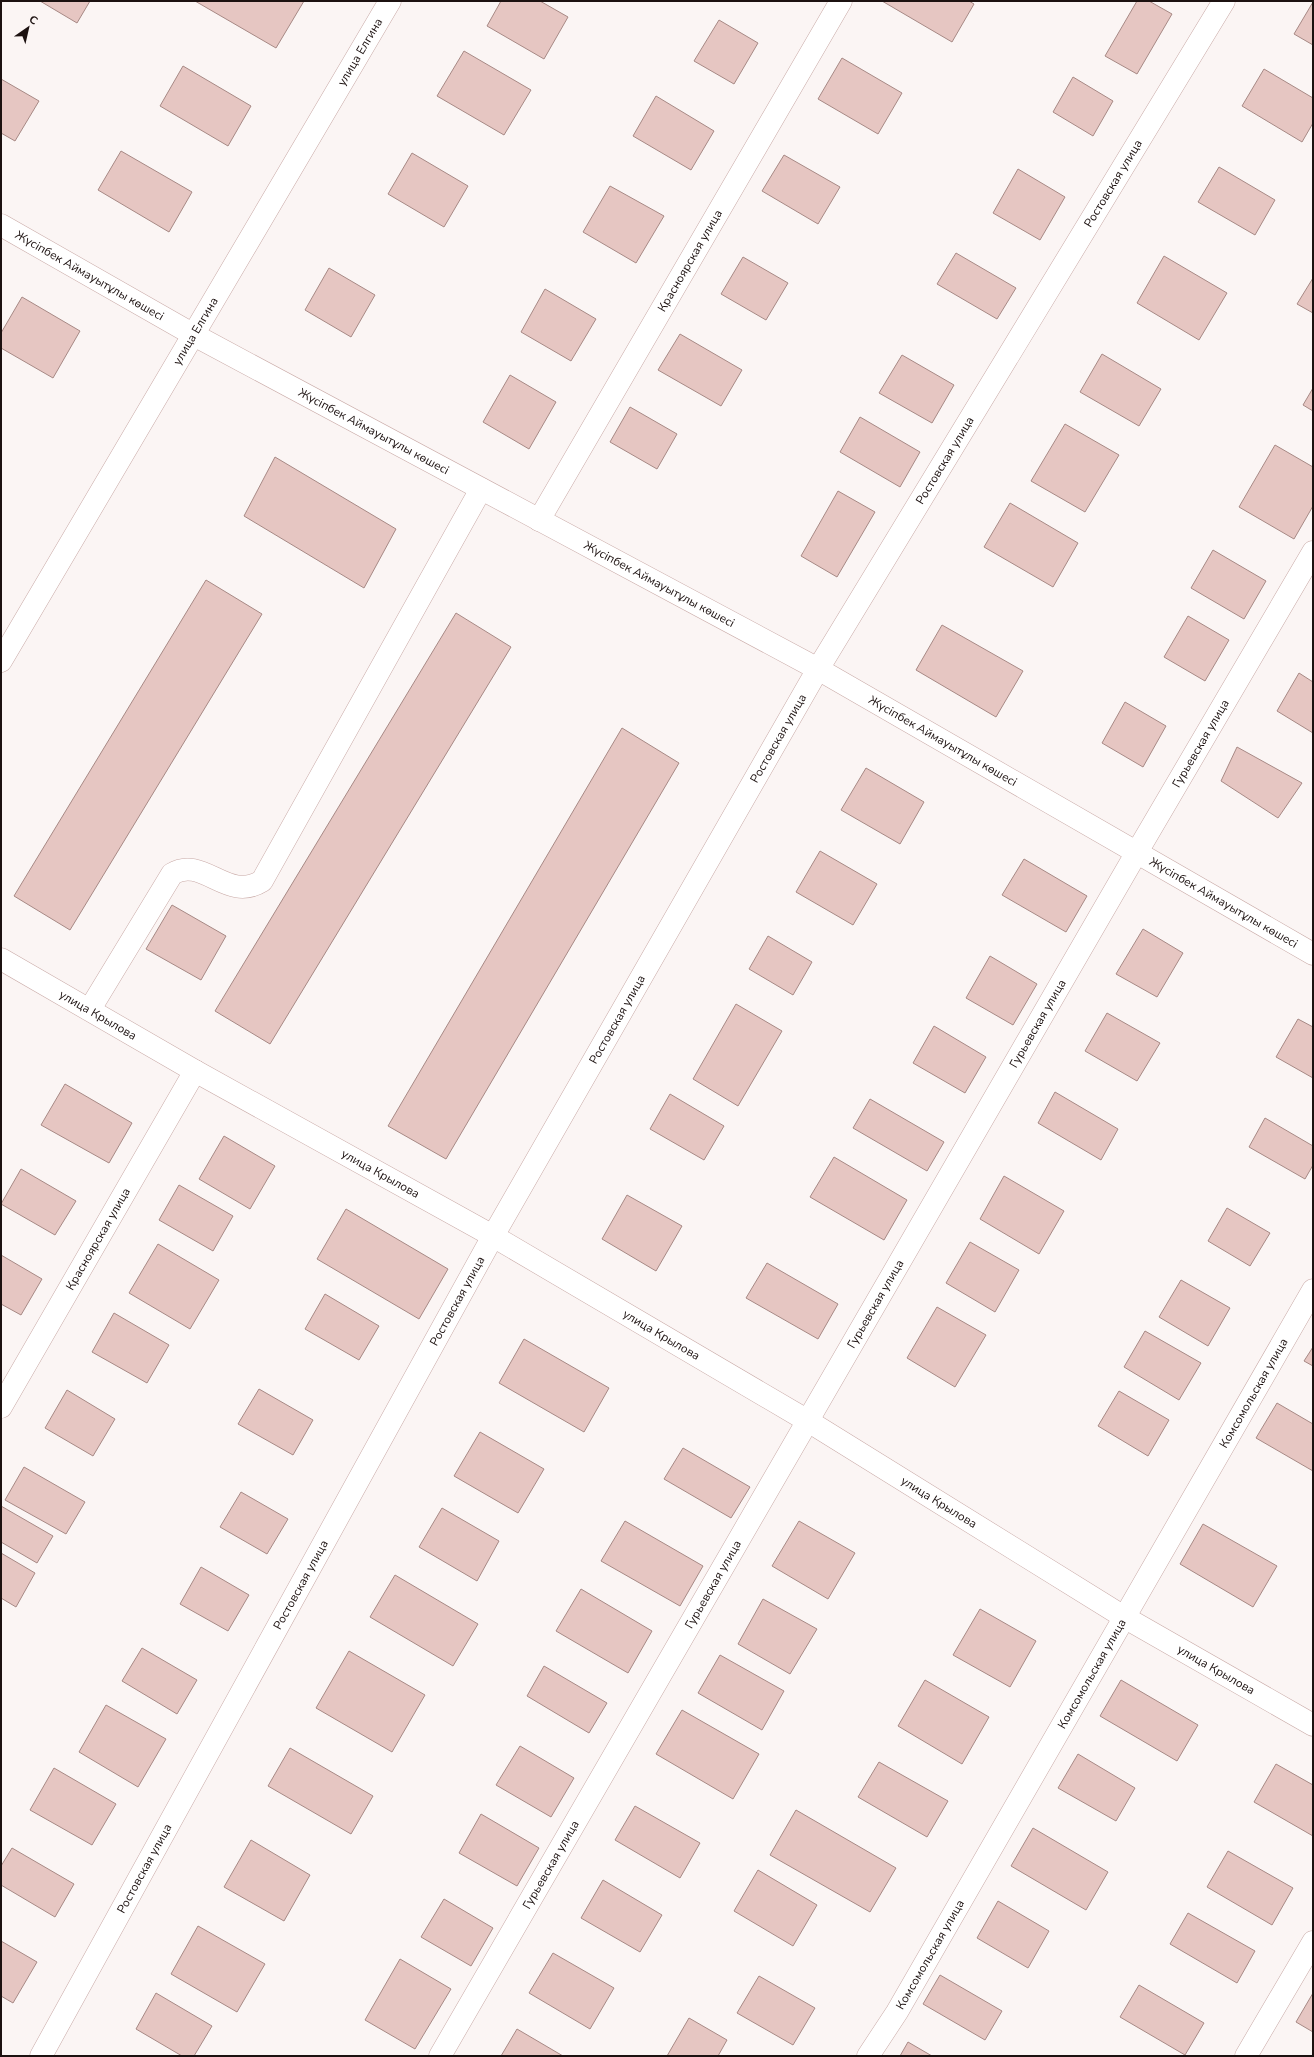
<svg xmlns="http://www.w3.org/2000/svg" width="1314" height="2057" viewBox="0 0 1314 2057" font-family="'Nunito Sans',sans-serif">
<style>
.building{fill:#e6c6c2;stroke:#a78985}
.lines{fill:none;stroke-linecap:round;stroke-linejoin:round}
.minor-casing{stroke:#c9aaa7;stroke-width:23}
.minor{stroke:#fff;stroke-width:22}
.labels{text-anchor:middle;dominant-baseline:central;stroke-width:3;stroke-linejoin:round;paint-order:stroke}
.street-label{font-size:12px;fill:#1c1110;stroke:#fbf5f4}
</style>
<rect width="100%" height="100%" fill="#fbf5f4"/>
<path class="building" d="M40 1H90L77 23Z
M195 1H304L276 48Z
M501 1H540L568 17 544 59 487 26Z
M882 1H969L974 4 952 42Z
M1137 1H1149L1172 14 1137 74 1105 56Z
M1313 2V45L1294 34Z
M719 20 758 43 734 84 694 61Z
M464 51 531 90 504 135 437 96Z
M842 58 902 93 878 134 818 99Z
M183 66 251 106 228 146 160 106Z
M1264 69 1313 98V123L1302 142 1242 106Z
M1073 77 1113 101 1093 136 1053 112Z
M1 79 39 101 15 141 1 133Z
M656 96 714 131 691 170 633 136Z
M121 151 192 192 169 232 98 190Z
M412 153 468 186 444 227 388 194Z
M784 155 840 187 818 224 762 191Z
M1219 167 1275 200 1255 235 1198 202Z
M1018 169 1065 197 1040 240 993 213Z
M610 186 664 216 636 263 583 232Z
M956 253 1016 288 997 319 937 284Z
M1164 256 1227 293 1199 340 1137 303Z
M743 257 788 283 766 320 721 294Z
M329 268 375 295 351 337 305 310Z
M1313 278V313L1297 304Z
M545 289 596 319 571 361 521 332Z
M22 297 80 331 53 378 1 348V333Z
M680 334 742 370 721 406 658 370Z
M1102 354 1161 389 1139 426 1080 392Z
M902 355 954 385 932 423 879 393Z
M510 375 556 402 529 449 483 422Z
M1313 388V411L1303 405Z
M630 407 677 434 657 469 610 442Z
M860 417 920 452 900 487 840 452Z
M1065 424 1119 455 1085 512 1031 481Z
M1275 445 1313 467V506L1294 539 1239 507Z
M275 457 396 529 364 588 244 516Z
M838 491 875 512 837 577 801 556Z
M1010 503 1078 543 1053 587 984 547Z
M1213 550 1266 581 1244 619 1191 588Z
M206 580 262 614 70 930 14 896Z
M456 613 511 647 270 1044 215 1011Z
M1188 616 1229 640 1205 681 1164 657Z
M942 625 1023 671 996 717 916 670Z
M1299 673 1313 682V733L1277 711Z
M1125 702 1166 726 1143 767 1102 743Z
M622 728 679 763 446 1159 388 1126Z
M1237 747 1302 783 1278 818 1221 781Z
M866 768 924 802 900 844 841 810Z
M820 851 877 884 853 925 796 892Z
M1024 859 1087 896 1066 932 1002 895Z
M172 905 226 936 201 980 146 949Z
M1143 929 1183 953 1157 997 1116 974Z
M768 936 812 962 793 995 749 969Z
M990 956 1037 984 1013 1025 966 998Z
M736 1004 782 1031 738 1106 693 1079Z
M1107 1013 1160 1043 1137 1081 1085 1051Z
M1298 1019 1313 1027V1078L1276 1057Z
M934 1026 986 1057 965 1093 913 1063Z
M65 1084 132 1123 109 1163 41 1125Z
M1055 1092 1118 1129 1101 1160 1038 1123Z
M670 1094 724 1126 704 1160 650 1129Z
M870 1099 944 1142 927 1171 853 1128Z
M1265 1118 1313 1146V1165L1305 1179 1249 1147Z
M224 1136 275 1166 250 1209 199 1179Z
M834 1157 907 1200 884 1240 810 1197Z
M21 1169 76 1201 55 1235 1 1204Z
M1004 1176 1064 1211 1039 1254 980 1219Z
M179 1185 233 1216 213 1251 159 1220Z
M627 1195 682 1226 656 1271 602 1239Z
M1227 1208 1270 1233 1250 1266 1208 1241Z
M346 1209 448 1269 419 1319 317 1259Z
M970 1242 1019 1270 995 1312 946 1283Z
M158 1244 219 1280 190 1329 129 1293Z
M1 1255 42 1279 21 1315 1 1304Z
M767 1263 838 1304 818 1339 746 1298Z
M1181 1280 1230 1308 1208 1346 1159 1317Z
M325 1294 379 1326 359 1360 305 1329Z
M937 1307 986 1335 955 1387 907 1358Z
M114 1313 169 1345 147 1383 92 1352Z
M1145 1331 1201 1363 1179 1400 1124 1367Z
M524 1339 609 1388 584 1432 499 1383Z
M1313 1347V1366L1304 1361Z
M259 1389 313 1420 293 1455 238 1424Z
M67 1390 115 1419 93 1456 45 1428Z
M1119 1391 1169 1420 1148 1456 1098 1426Z
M1277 1403 1313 1424V1471L1256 1438Z
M480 1432 544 1469 518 1513 454 1476Z
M683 1448 750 1487 731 1518 664 1479Z
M24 1467 85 1502 66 1534 5 1500Z
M241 1492 288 1519 267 1554 220 1527Z
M1 1506 53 1536 37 1563 1 1542Z
M442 1508 499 1541 477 1581 419 1547Z
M625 1521 703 1566 680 1606 601 1561Z
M799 1521 855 1553 828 1599 772 1566Z
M1203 1524 1277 1566 1253 1607 1180 1564Z
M1 1553 35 1573 16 1607 1 1598Z
M201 1567 249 1595 228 1631 180 1604Z
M395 1575 478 1624 453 1666 370 1617Z
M581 1589 652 1631 628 1673 556 1631Z
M763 1599 817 1629 790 1674 738 1644Z
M980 1609 1036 1641 1010 1687 953 1655Z
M142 1648 197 1680 177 1714 122 1681Z
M349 1651 425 1695 392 1752 316 1708Z
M720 1655 784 1691 762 1730 698 1693Z
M544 1666 607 1703 589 1733 527 1696Z
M925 1680 989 1717 962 1764 898 1726Z
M1121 1680 1198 1725 1177 1761 1100 1716Z
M106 1705 166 1739 138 1787 79 1752Z
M682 1710 759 1754 733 1799 656 1754Z
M520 1746 574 1778 551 1817 496 1785Z
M290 1748 373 1796 351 1834 268 1786Z
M1078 1754 1135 1788 1116 1821 1058 1788Z
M879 1762 948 1801 927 1837 858 1797Z
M1276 1764 1313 1785V1836L1254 1802Z
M54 1768 116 1804 92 1845 30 1810Z
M635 1806 700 1843 680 1878 615 1840Z
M796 1810 896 1868 870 1912 770 1855Z
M481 1814 539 1848 517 1886 459 1853Z
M1033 1828 1108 1872 1086 1910 1011 1866Z
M251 1840 310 1875 284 1921 224 1887Z
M12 1848 74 1884 55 1917 1 1885V1866Z
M1228 1851 1293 1888 1272 1925 1207 1887Z
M758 1870 817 1905 793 1946 734 1911Z
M603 1880 662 1915 640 1952 581 1918Z
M444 1899 493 1928 471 1966 421 1937Z
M998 1901 1049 1931 1028 1968 977 1938Z
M1188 1913 1255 1951 1237 1983 1170 1944Z
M198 1926 265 1964 237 2012 171 1974Z
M1 1941 37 1962 13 2003 1 1996Z
M553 1953 614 1988 590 2029 529 1993Z
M400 1959 451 1989 415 2049 365 2020Z
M940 1975 1002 2011 985 2040 923 2004Z
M759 1976 815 2008 793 2045 737 2013Z
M1139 1985 1204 2023 1185 2055 1120 2017Z
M156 1993 212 2026 194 2056H182L136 2029Z
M1313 1993V2032L1296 2022Z
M689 2018 727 2040 718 2056H667Z
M517 2029 563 2056H501Z
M908 2042 932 2056H900Z"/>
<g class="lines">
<defs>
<g id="minor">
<path id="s1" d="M1 225 194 335 818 669 1313 954"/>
<path id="s2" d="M539 520 841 1"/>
<path id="s3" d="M1 661 390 1"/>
<path id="s4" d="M1 959 195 1071 493 1236 808 1421 1124 1617 1313 1725"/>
<path d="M90 1009 172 874C203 855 227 903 262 881L481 489"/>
<path id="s5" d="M1 1407 195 1071"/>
<path id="s6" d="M41 2056 493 1236 818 669 1224 1"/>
<path id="s7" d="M440 2056 1137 852 1313 552"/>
<path id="s8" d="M868 2056 897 2012 1313 1290"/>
<path d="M1246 2056 1313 1942"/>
</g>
</defs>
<use href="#minor" class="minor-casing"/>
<use href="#minor" class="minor"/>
</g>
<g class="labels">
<g class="street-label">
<text stroke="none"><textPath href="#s3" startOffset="707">улица Елгина</textPath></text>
<text stroke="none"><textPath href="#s6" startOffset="2158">Ростовская улица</textPath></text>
<text stroke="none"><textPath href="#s2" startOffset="300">Красноярская улица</textPath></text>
<text stroke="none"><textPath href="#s1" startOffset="102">Жүсіпбек Аймауытұлы көшесі</textPath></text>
<text stroke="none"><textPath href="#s3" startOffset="383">улица Елгина</textPath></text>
<text stroke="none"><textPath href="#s1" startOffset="426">Жүсіпбек Аймауытұлы көшесі</textPath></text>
<text stroke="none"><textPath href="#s6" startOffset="1834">Ростовская улица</textPath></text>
<text stroke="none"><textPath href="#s1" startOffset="750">Жүсіпбек Аймауытұлы көшесі</textPath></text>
<text stroke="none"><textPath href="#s6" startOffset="1510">Ростовская улица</textPath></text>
<text stroke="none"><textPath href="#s1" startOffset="1074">Жүсіпбек Аймауытұлы көшесі</textPath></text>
<text stroke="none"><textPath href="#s7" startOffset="1517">Гурьевская улица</textPath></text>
<text stroke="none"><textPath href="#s1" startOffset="1398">Жүсіпбек Аймауытұлы көшесі</textPath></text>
<text stroke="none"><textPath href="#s4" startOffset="112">улица Крылова</textPath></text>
<text stroke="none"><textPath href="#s6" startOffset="1186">Ростовская улица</textPath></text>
<text stroke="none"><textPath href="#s7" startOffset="1193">Гурьевская улица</textPath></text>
<text stroke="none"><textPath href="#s4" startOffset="436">улица Крылова</textPath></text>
<text stroke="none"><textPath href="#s5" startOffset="194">Красноярская улица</textPath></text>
<text stroke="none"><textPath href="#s6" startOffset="862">Ростовская улица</textPath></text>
<text stroke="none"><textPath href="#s7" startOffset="869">Гурьевская улица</textPath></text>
<text stroke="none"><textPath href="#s4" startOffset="760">улица Крылова</textPath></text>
<text stroke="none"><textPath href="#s8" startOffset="767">Комсомольская улица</textPath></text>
<text stroke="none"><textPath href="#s4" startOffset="1084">улица Крылова</textPath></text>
<text stroke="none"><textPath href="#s7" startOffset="545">Гурьевская улица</textPath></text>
<text stroke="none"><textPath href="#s6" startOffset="538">Ростовская улица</textPath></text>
<text stroke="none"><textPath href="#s4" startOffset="1408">улица Крылова</textPath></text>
<text stroke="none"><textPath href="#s8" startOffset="443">Комсомольская улица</textPath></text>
<text stroke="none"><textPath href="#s7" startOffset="221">Гурьевская улица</textPath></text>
<text stroke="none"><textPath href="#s6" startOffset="214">Ростовская улица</textPath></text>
<text stroke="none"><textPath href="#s8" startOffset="119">Комсомольская улица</textPath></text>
</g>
</g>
<rect width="1314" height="2057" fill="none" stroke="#1c1110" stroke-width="4"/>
<g transform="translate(28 28) rotate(34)" stroke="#fbf5f4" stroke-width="3" paint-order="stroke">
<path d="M0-3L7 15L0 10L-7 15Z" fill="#1c1110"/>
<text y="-6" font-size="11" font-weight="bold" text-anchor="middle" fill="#1c1110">С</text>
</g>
</svg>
